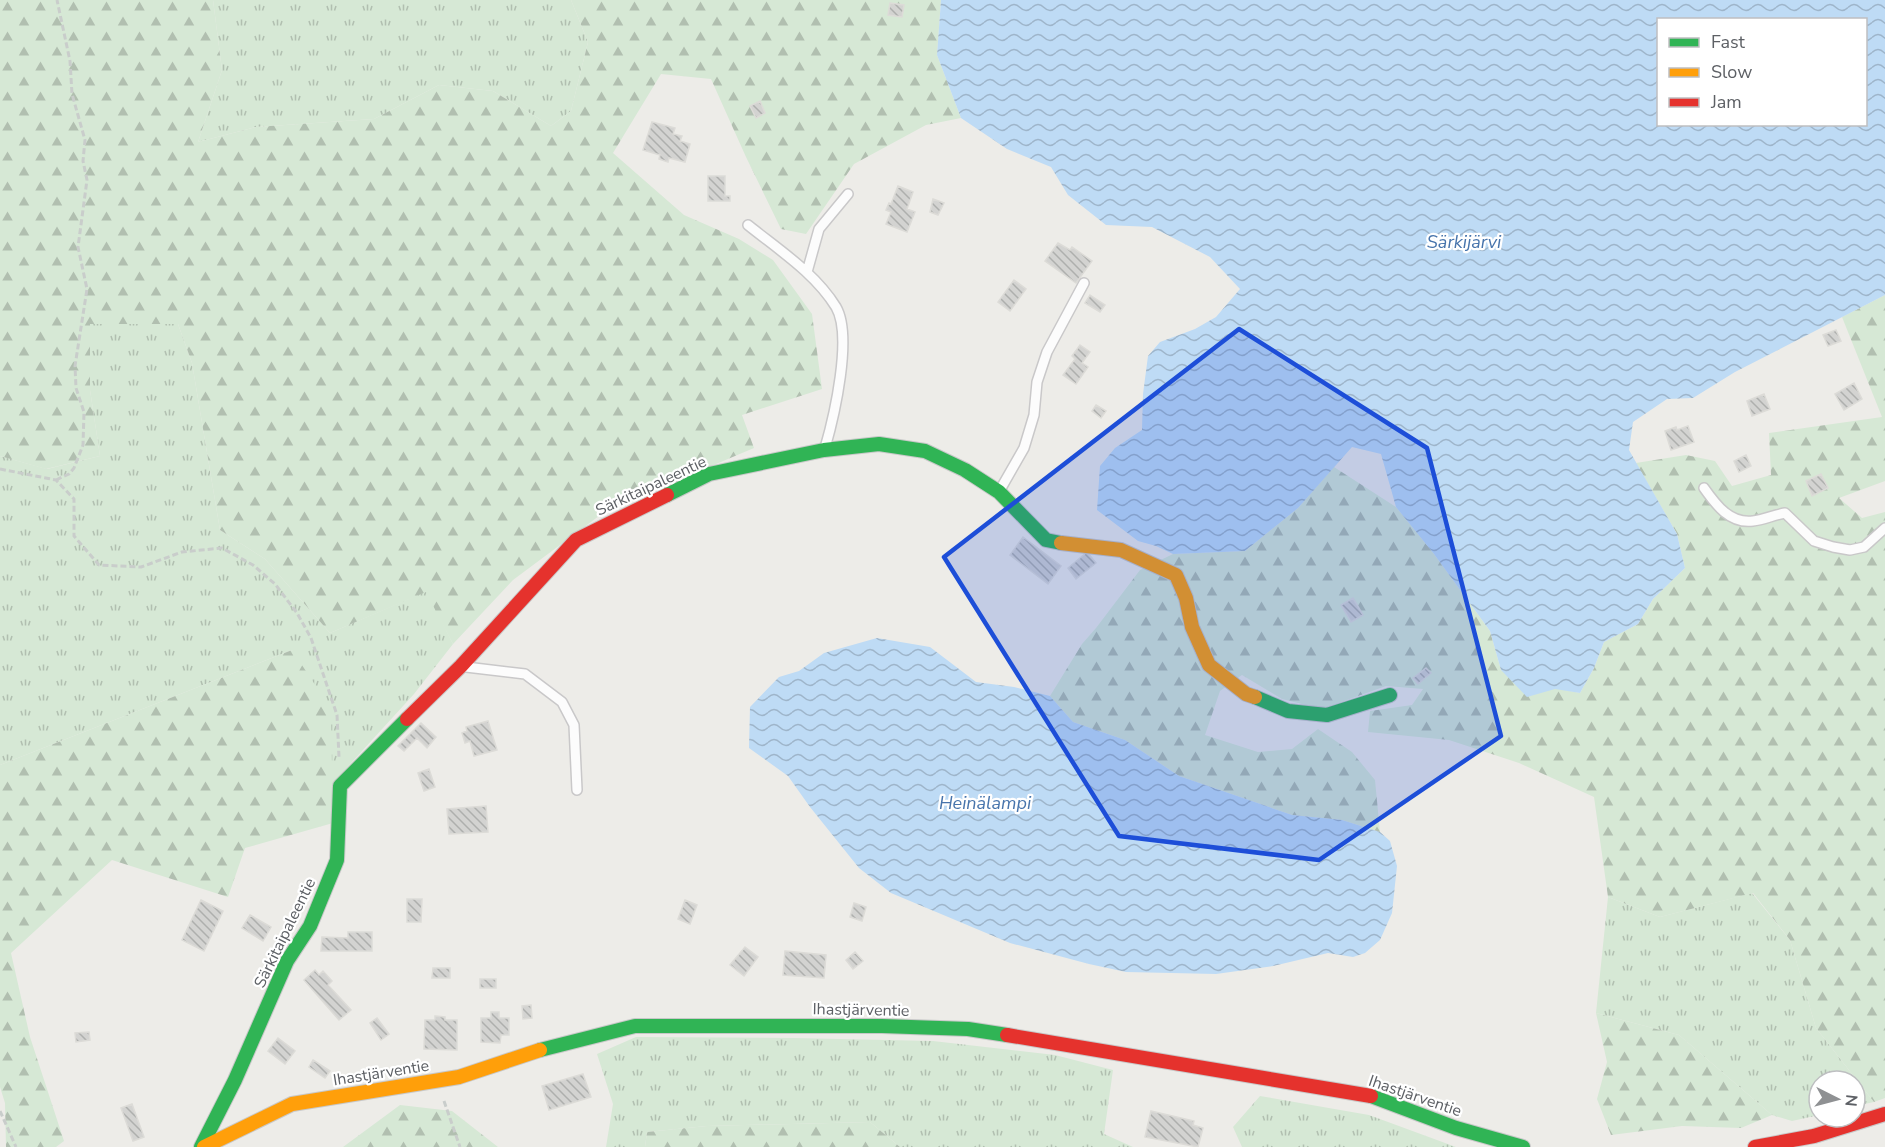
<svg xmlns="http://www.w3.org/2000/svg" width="1885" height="1147" viewBox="0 0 1885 1147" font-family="'Nunito Sans',sans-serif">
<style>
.grass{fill:url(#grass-tufts)}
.forest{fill:url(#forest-firs)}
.water{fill:url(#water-waves);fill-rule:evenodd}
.building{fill:url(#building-back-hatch);stroke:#dcdbd7;stroke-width:1.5}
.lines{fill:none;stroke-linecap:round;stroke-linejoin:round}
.lane-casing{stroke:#c9c8c9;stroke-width:12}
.fast-casing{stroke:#c8c8c8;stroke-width:16}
.slow-casing{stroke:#c8c8c8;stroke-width:16}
.jam-casing{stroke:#c8c8c8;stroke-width:16}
.path{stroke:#c9cdcb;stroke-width:3;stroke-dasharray:6 3;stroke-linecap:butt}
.lane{stroke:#fcfcfc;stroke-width:9}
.fast{stroke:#30b455;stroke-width:14}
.slow{stroke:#ff9f0a;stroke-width:14}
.jam{stroke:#e5322d;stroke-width:14}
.marked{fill:#1d4ed8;fill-opacity:0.2;stroke:#1d4ed8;stroke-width:4.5;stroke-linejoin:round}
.labels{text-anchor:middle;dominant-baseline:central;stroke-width:4.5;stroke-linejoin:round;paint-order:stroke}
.street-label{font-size:16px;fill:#5d6065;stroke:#fff}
.water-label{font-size:18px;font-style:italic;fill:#4774ac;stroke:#fff}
</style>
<defs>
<pattern id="grass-tufts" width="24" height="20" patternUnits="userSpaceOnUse" patternTransform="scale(1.5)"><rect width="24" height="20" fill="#d6e8d5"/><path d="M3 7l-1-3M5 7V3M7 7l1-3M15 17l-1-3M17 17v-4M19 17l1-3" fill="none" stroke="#b1bfb0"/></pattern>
<pattern id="forest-firs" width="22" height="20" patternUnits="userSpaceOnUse" patternTransform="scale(1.5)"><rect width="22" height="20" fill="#d6e8d5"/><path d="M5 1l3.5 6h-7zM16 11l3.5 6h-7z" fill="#b1bfb0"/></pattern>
<pattern id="water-waves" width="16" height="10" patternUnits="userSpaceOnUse" patternTransform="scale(1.5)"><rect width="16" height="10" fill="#bedbf5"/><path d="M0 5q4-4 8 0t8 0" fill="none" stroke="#9eb5ca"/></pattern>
<pattern id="building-back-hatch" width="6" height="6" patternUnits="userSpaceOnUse" patternTransform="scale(1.5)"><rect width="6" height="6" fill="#d3d3d1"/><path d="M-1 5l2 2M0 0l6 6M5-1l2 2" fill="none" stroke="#aeafad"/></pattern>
</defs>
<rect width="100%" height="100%" fill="#edece8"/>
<path class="grass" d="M213 0H571L588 42 571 111 551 126 493 91 439 85 374 119 256 127 198 142 222 70Z
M90 324H178L192 363 220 530 265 559 330 633 427 591 453 644 414 694 332 784 292 650 0 765V456L47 469 100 456 90 390Z
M1752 893 1790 940 1816 1028 1874 1102 1855 1106V1081H1819V1115L1792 1121 1772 1115 1679 1035 1596 1013 1608 897 1660 917Z
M636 1037 794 1038 933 1041 1055 1055 1113 1070 1104 1134 1133 1147H900L870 1122 707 1126 647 1132 645 1147H606L613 1104 597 1054Z
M1260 1096 1369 1115 1456 1147H1242L1233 1127Z"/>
<path class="forest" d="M0 0H213L222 70 198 142 256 127 374 119 439 85 493 91 551 126 571 111 588 42 571 0H941L937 55 961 118 926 125 854 164 806 234 781 229 746 157 711 79 661 74 613 153 684 215 739 239 773 260 812 314 822 389 742 415 754 448 607 510 513 580 453 644 426 592 330 633 265 559 220 530 192 363 178 324H90V390L100 456 46 469 0 456Z
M1885 295V481L1839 498 1862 518 1885 512V1098L1874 1102 1816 1028 1790 940 1753 893 1660 917 1608 897 1594 797 1519 763 1449 740 1368 732 1370 711 1412 705 1423 689 1386 686 1322 709 1282 699 1242 675 1220 691 1205 735 1258 752 1292 749 1318 729 1352 752 1375 780 1380 832 1342 820 1292 815 1179 776 1125 740 1073 722 1050 696 1082 644 1096 628 1140 570 1173 554 1245 551 1298 508 1334 467 1396 507 1434 554 1490 631 1501 670 1555 688 1580 693 1594 668 1604 642 1638 624 1653 599 1685 568 1677 534 1636 463 1686 455 1715 461 1732 486 1771 475 1769 433 1882 417 1842 317Z
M292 650 331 709 333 823 245 848 228 897 112 860 11 953 30 1037 64 1141 56 1147H6L5 1103 0 1087V765Z
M1596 1013 1679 1035 1772 1115 1741 1128 1682 1126 1611 1135 1597 1099 1607 1062Z
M400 1105 452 1111 498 1147H343Z
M870 1122 900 1147H645L647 1132 707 1126Z"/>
<path class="water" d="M941 0H1885V295L1735 372 1693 398 1667 399 1633 422 1629 450 1677 534 1685 568 1653 599 1638 624 1604 642 1594 668 1580 693 1555 689 1527 697 1501 670 1490 631 1434 554 1396 507 1381 454 1352 447 1298 508 1245 551 1173 554 1156 546 1138 541 1097 510 1100 466 1115 448 1142 430 1143 394 1148 356 1160 342 1195 329 1216 317 1240 289 1210 257 1152 227 1106 225 1068 195 1051 167 1007 149 961 118 937 55ZM1658 20H1866V124H1658Z
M877 638 930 647 976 682 1014 687 1050 696 1073 722 1125 740 1179 776 1292 815 1342 820 1380 832 1390 841 1397 866 1392 913 1380 940 1365 953 1353 957 1328 953 1273 966 1216 974 1126 972 1089 964 1010 943 891 893 859 868 810 807 788 776 749 748 750 707 779 677 799 671 824 653Z"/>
<path class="building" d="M890 3 904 5 902 17 888 15Z
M760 101 765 113 756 118 750 106Z
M652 122 675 128 673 134 682 136 680 141 690 144 685 162 669 158 668 162 659 159 660 155 643 150Z
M708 176H725V196H730V201H708Z
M898 186 913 192 907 209 915 212 907 232 886 224 891 212 886 210 889 203 891 204Z
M933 199 944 203 938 215 930 212Z
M1058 243 1070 250 1072 247 1092 261 1076 283 1045 261Z
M1014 280 1026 289 1010 311 998 302Z
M1090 295 1105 305 1100 312 1085 303Z
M1836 330 1841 341 1828 346 1823 335Z
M1080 345 1090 352 1082 363 1088 367 1076 384 1063 375 1075 359 1072 356Z
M1854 383 1862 399 1844 410 1835 394Z
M1764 394 1770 409 1752 416 1747 401Z
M1096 405 1106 411 1101 418 1092 411Z
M1688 426 1694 442 1671 450 1665 431 1676 427 1677 430Z
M1746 455 1751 466 1739 472 1734 461Z
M1821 474 1828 488 1812 496 1806 481Z
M1023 537 1061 566 1048 584 1010 555Z
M1087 552 1096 563 1076 579 1068 568Z
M1353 598 1363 615 1351 622 1341 605Z
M1426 668 1431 673 1418 684 1413 678Z
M488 721 497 750 474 756 470 741 465 743 462 733 467 731 466 727Z
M421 723 436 737 427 748 417 738 404 751 398 746Z
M429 769 435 787 424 791 418 773Z
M486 806 488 832 449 834 447 809Z
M407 899H422L421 922H407Z
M201 900 223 911 204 951 182 940Z
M685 900 697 905 690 924 678 919Z
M854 903 866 907 862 921 850 917Z
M250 915 271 927 263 941 242 928Z
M348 932H372V951H321L322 937 348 938Z
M745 947 758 957 744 976 730 965Z
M785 951 826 955 824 978 783 975Z
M855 952 863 961 853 969 846 960Z
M433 968H450V978H432Z
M315 970 319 975 323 971 332 981 328 985 351 1010 339 1020 304 980Z
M480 979H496V988H480Z
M531 1005 532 1018 523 1019 522 1006Z
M491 1012H499V1018H509V1035H501L500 1043 481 1042V1018H491Z
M435 1016 445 1017V1020H457V1050L424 1049 425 1020H435Z
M377 1018 389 1034 381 1040 370 1023Z
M89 1032 90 1040 76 1042 75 1033Z
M278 1038 295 1051 285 1064 268 1051Z
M313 1060 330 1071 325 1078 309 1067Z
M583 1074 591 1097 549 1110 542 1086Z
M132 1104 144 1137 133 1141 121 1108Z
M1151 1111 1194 1121 1193 1125 1203 1128 1198 1147 1145 1137Z"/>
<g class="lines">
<defs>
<path id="lane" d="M748 225C779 250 815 273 836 307 853 336 834 417 825 448
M807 272 819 229 848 194
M1704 488C1716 505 1730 524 1753 521 1763 520 1774 515 1785 513L1814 541 1833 547 1850 550 1864 547 1885 528
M1000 490 1024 448 1034 415 1037 382 1047 352 1084 283
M466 667 525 674 562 702 574 725 577 790"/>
<path id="fast" d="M667 495 709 474 824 450 879 444 925 451 965 470 999 492 1046 540 1061 543
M1255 697 1288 711 1327 715 1390 695
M540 1050 635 1026H882L968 1029 1007 1035
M1371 1096 1456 1128 1523 1147
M201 1147 235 1080 287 961 310 926 337 860 340 786 407 719"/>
<path id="slow" d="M1061 543 1121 550 1176 575 1186 598 1192 627 1209 665 1246 694 1255 697
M204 1147 292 1104 459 1077 540 1050"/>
<path id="jam" d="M407 719 461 666 576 540 667 495
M1007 1035 1371 1096
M1755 1147 1814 1136 1885 1114"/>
</defs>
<use href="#lane" class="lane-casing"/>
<use href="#fast" class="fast-casing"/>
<use href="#slow" class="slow-casing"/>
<use href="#jam" class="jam-casing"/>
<path class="path" d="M0 469 56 480 74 499V536L99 565 141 567 182 552 222 548 253 565 275 584 297 613 311 638 337 715 339 757
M56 480 69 474 74 468 83 445 84 412 76 388 75 366 87 289 78 247 87 180 83 161 85 140 72 94 70 61 57 0
M444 1101 460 1147
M0 1111 16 1147"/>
<use href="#lane" class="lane"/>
<use href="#fast" class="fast"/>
<use href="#slow" class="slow"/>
<use href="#jam" class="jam"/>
</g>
<path class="marked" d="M1239 329 1427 448 1501 736 1319 860 1119 836 944 557Z"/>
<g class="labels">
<g class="street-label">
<text transform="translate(651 486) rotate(-25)">Särkitaipaleentie</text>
<text transform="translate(285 933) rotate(-64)">Särkitaipaleentie</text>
<text transform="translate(861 1010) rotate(1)">Ihastjärventie</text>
<text transform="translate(381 1073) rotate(-9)">Ihastjärventie</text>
<text transform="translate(1415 1096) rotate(19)">Ihastjärventie</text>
</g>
<g class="water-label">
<text x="1464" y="242">Särkijärvi</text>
<text x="985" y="803">Heinälampi</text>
</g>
</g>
<rect x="1657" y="18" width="210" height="108" fill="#ffffff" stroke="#bebfc1" stroke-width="1.5"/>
<rect x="1669" y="38" width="30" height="9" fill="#30b455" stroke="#bebfc1" stroke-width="1.5"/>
<text x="1711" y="48" font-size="18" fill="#5d6065">Fast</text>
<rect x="1669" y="68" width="30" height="9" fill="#ff9f0a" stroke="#bebfc1" stroke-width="1.5"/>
<text x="1711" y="78" font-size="18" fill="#5d6065">Slow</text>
<rect x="1669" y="98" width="30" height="9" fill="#e5322d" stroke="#bebfc1" stroke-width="1.5"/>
<text x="1711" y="108" font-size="18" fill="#5d6065">Jam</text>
<g transform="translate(1837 1099) rotate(96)"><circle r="28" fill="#ffffff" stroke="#bebfc1" stroke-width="1.5"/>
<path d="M0-4.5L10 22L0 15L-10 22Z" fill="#8f9193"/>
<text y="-9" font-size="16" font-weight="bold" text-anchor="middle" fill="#5d6065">N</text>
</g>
</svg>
